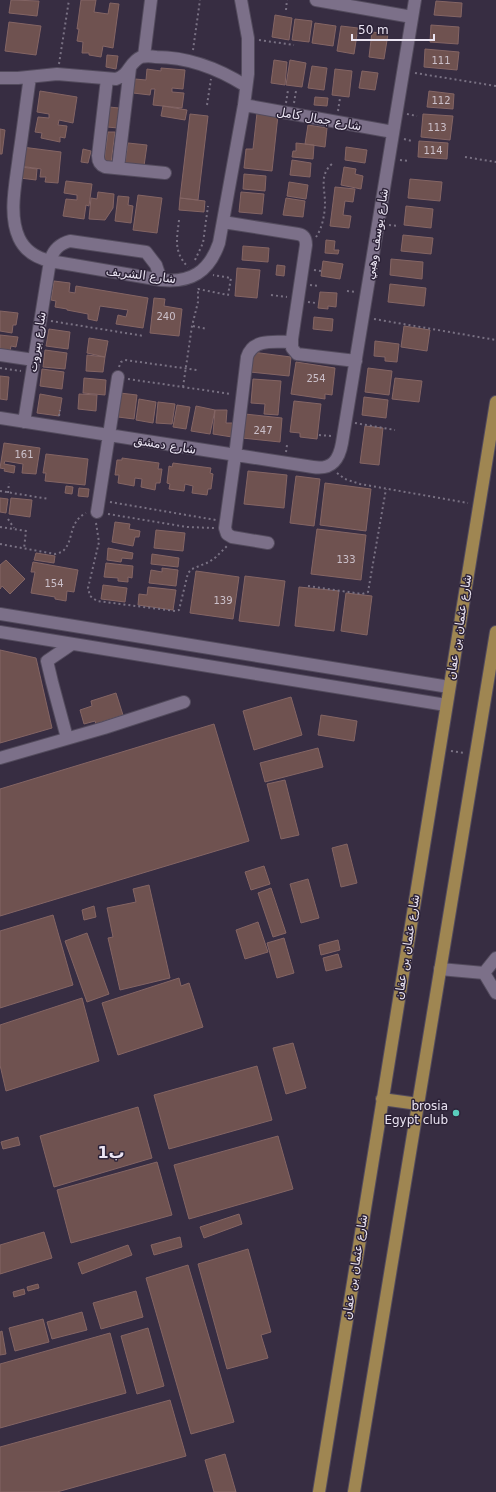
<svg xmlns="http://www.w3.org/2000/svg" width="496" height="1492" viewBox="0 0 496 1492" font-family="'DejaVu Sans','Noto Naskh Arabic',sans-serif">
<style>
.building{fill:#6f5250;stroke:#846564}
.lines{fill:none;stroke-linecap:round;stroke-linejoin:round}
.minor-casing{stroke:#534b5d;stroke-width:14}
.major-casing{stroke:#534b5d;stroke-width:14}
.path{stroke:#797183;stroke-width:2;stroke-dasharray:2 3;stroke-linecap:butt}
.minor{stroke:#7c7089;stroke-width:12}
.major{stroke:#9f8652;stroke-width:12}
.poi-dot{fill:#5acebd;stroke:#2d2338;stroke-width:1.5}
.labels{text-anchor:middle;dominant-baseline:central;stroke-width:3;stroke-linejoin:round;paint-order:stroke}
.number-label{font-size:10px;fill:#cbc0ca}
.street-label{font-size:12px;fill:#eae4f2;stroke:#2d2338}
.poi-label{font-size:12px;fill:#eae4f2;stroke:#2d2338;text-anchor:end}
.district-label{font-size:16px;font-weight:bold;fill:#eae4f2;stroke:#2d2338}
</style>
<rect width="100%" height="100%" fill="#372d42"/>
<path class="building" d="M11 0 39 1 37 16 9 13Z
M81 0H96L94 12 108 14 110 3 119 4 113 48 103 46 101 57 89 55V53H82L83 42 77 41 79 29H77Z
M436 1 462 3 461 17 434 15Z
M275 15 292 18 289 40 272 37Z
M295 19 312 21 309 42 292 40Z
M9 22 41 26 36 55 5 51Z
M315 23 336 26 333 46 312 43Z
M431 25 459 27 458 44 430 42Z
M341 26 358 28 354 54 337 51Z
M372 32 388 34 384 59 369 57Z
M425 49 459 52 457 70 424 67Z
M107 55 118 56 116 69 106 67Z
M274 60 287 62 285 85 271 83Z
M290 60 306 63 302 87 286 85Z
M312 66 327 68 324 90 308 88Z
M161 68 185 70 183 89 172 88V92L184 93 182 108 153 105 155 89H151L150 95 133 93 135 79 146 80 147 69 161 71Z
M335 69 352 71 349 97 332 95Z
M362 71 378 73 375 90 359 88Z
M40 91 77 97 73 123 59 120 58 125 67 126 65 138 60 137V142L41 138 42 133 35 132 38 117 49 118V114L37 112Z
M429 91 454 94 453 109 427 107Z
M315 97 328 98 327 106 314 105Z
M163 106 187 110 185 120 161 116Z
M109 107 119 108 118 128 107 127Z
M257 113 278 115 272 171 244 168 246 149H253Z
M190 114 208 116 198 200 180 198Z
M423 114 453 116 450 140 421 137Z
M308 125 327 128 325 147 305 144Z
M0 129 5 130 2 154H0Z
M108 132H115L111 163 104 162Z
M419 141 448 143 447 159 418 157Z
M128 143 147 145 144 166 125 164Z
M296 143 314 145 313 159 292 157 293 151H296Z
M22 147 61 152 58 183 45 182 46 177H40L41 169 20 166Z
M346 147 367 150 365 163 345 160Z
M83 149 91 151 88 163 81 162Z
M292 160 311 163 310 177 290 175Z
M21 167 37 169 36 180 20 178Z
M344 167 356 169 355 174 363 176 361 189 341 185Z
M244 174 266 176 265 191 243 189Z
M410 179 442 182 440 201 408 198Z
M66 181 92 184 89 206 86 205 84 219 63 216 66 199 77 200V195L64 193Z
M289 182 308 185 306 199 287 196Z
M335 187 355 189 353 202 345 201 343 215 351 216 349 228 330 226Z
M98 192 114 194 113 208 105 220 89 219 91 198 97 199Z
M241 192 264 194 262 214 239 212Z
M138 195 162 198 157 233 133 230Z
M118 196 129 197 128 205 133 206 131 223 115 221Z
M180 198 205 201 204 212 179 210Z
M286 198 305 201 303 217 283 215Z
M406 206 433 209 431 228 404 225Z
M403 235 433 238 431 254 401 251Z
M326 240 335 241 334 250H339L338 254 325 253Z
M243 246 269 248 268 262 242 260Z
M391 259 423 262 422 279 390 275Z
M323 261 343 264 340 279 321 276Z
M277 265 285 266 284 276 276 275Z
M237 268 260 270 257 298 235 296Z
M54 281 70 283 69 292 75 293 76 286 148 298 143 328 116 324 118 315 126 317 128 310 100 306 97 321 88 319V314L67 310V309L55 307 56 301 51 300Z
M390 284 426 288 424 306 388 302Z
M320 292 337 293 336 307 328 306V309L318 308Z
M154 298 165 299 164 306 182 309 179 336 150 333Z
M0 311 18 313 16 325H13L12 333 0 331Z
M314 317 333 319 332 331 313 329Z
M404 326 430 330 427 351 401 347Z
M49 329 70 332 68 349 46 346Z
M0 335 18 337 16 347 11 346 10 351 0 350Z
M89 338 108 341 105 357 87 353Z
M375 341 399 344 397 362 385 361V357L374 356Z
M45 350 67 353 65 369 43 367Z
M252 352 291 357 289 376 250 372Z
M87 355 105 357 103 372 86 371Z
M296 362 335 368 332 395 325 394V399L291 394Z
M368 368 392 371 389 395 365 392Z
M42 369 64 372 62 389 40 386Z
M0 376 9 377 7 400 0 399Z
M84 378 106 380 105 395 83 393Z
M395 378 422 381 419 402 392 399Z
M253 379 281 381 278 415 264 414 265 404 251 403Z
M120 393 137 395 134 419 118 417Z
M40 394 62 398 59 416 37 413Z
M79 394 97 395 96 411 78 409Z
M364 397 388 400 386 418 362 415Z
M139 399 156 402 153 423 136 420Z
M294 401 321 404 317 439 300 437V433L290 432Z
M158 402 175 404 172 424 156 423Z
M177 405 190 407 186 429 173 427Z
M196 406 215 410 210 434 191 431Z
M215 410H227L226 423H234L232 437 213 434Z
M245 414 282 418 280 442 242 438Z
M365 426 383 428 379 465 360 463Z
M4 443 40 448 36 474 22 473 23 464 5 461 4 464 15 466 14 473 4 471 5 469 0 468Z
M46 454 88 459 85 485 45 481 46 473H43Z
M122 458 159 463 158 469H162L160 483H156L155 490 141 487 142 479 135 478 134 486 118 483 119 475H115L117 460H122Z
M173 463 211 468 210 473 213 474 211 489H208L207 495 192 493 193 486 185 484 184 491 169 489 170 484 167 483 169 466 172 467Z
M248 471 287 475 284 508 244 504Z
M296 476 320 479 314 526 290 523Z
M325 483 371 489 366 531 320 525Z
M66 486 73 487 72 494 65 493Z
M79 488 89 489 88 497 78 496Z
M0 498 8 499 6 513 0 512Z
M11 498 32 500 30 517 9 514Z
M115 522 130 524 129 529 140 531 139 537H135L133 546 112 542Z
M317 529 366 535 361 580 311 574Z
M156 530 185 533 183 551 154 548Z
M108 548 133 553 132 559 122 558 121 562 107 560Z
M36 553 55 556 54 563 34 560Z
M152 554 179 558 178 567 151 564Z
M6 560 25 579 10 594 2 586 0 589V565Z
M33 562 78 570 74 592 67 591 66 601 55 599V597L31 593 35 572H31Z
M106 563 133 566 132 578 128 577V582L118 581V578L104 577Z
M162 568 178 570 176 586 149 583 151 570 162 572Z
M196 571 239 577 233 619 190 613Z
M245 576 285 581 279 626 239 621Z
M103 585 127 588 125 602 101 599Z
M148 587 176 590 173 610 138 605 139 594 147 595Z
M299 587 339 591 334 631 295 626Z
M346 593 372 596 367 635 341 631Z
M0 650 36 658 52 728 0 743Z
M116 693 123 715 96 724 95 721 84 724 80 710 92 706 91 701Z
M291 697 302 735 254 750 243 711Z
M321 715 357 721 354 741 318 735Z
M214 724 249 841 0 916V789Z
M318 748 323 767 265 782 260 763Z
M285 780 299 835 281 839 267 784Z
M347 844 357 883 341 887 332 848Z
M264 866 270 884 251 890 245 872Z
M308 879 319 918 301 923 290 884Z
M149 885 170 978 120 990 108 938 113 937 107 908 136 902 133 889Z
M271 888 286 933 273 937 258 893Z
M94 906 96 917 84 920 82 910Z
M53 915 73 985 0 1008V931Z
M258 922 268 952 245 959 236 930Z
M87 933 109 994 87 1002 65 941Z
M284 938 294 973 277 978 267 943Z
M338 940 340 950 321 955 319 945Z
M338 954 342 967 326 971 323 958Z
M179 978 181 986 189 983 203 1027 118 1055 102 1003Z
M82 998 99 1061 6 1091 0 1065V1025Z
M293 1043 306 1088 286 1094 273 1048Z
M257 1066 272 1120 169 1149 154 1095Z
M138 1107 152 1158 54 1187 40 1136Z
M278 1136 293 1189 189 1219 174 1165Z
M18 1137 20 1145 3 1149 1 1142Z
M157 1162 172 1215 71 1243 57 1190Z
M239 1214 242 1224 204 1238 200 1227Z
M44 1232 52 1258 0 1274V1245Z
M180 1237 182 1247 154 1255 151 1245Z
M128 1245 132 1255 82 1274 78 1263Z
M248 1249 271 1332 261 1335 268 1358 227 1369 198 1264Z
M188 1265 234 1422 191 1434 146 1278Z
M38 1284 39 1288 28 1291 27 1287Z
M24 1289 25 1294 14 1297 13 1292Z
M136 1291 143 1317 101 1329 93 1303Z
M82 1312 87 1330 52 1339 47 1322Z
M43 1319 49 1342 15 1351 9 1328Z
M148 1328 164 1386 137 1394 121 1336Z
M2 1331 6 1354 0 1355V1332Z
M110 1333 126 1393 0 1428V1364Z
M170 1400 186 1456 57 1492H0V1447Z
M225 1454 236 1492H214L205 1460Z"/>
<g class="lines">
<defs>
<path id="minor" d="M316 0 412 17
M144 56 151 0
M30 77C26 104 23 130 19 156 16 182 8 214 19 238 25 251 37 258 50 261L161 280C191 283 209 272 219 243L244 105 248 74V38L241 0
M0 78H18L57 74 116 79C130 75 129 62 141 57 145 56 151 56 156 57 189 57 219 69 246 86
M107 79 98 156C98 162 100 165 105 167L165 173
M244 105 393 132
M118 168 130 68
M223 222 298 234C304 235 306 239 306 245L292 339V348L297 354 356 361
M0 355 34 360
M0 418 313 467C332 470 339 460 342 443L415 0
M24 422 50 261C53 250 59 244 70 241L146 252 156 265 161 280
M97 512 118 377
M268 543 232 537 227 534 225 528 235 456 247 357C253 338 275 342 291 342
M0 614 449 687
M0 632 446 705
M67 738 52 682 47 661 72 644
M0 758 104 728 184 702
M440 969 484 973
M484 973 496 993
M484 973 496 958"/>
<path id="major" d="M382 1099 418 1104
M319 1492 496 402
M354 1492 496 632"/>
</defs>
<use href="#minor" class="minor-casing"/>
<use href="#major" class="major-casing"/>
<path class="path" d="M286 10 287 0
M259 40 294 45
M193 50 200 0
M59 64 69 0
M415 73 496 86
M286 103 288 90
M294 103 296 91
M207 105 211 79
M338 111 340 98
M407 114 417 116
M404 139 412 141
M465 157 496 162
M400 160 409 161
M179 220C177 239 173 251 188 267
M389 225 399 226
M316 237C322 229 325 214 325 203 325 189 319 175 332 164
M195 260 203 243 208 206
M314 270 321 271
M310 285 319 286
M198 289 228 295 231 278 213 275
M347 291 356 292
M271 295 287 297
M308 302 316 303
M374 319 496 340
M51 321 144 336
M193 326 207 329
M119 367 121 362 125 360 197 370
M0 368 21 371
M128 379 231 394
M183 387 192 326 198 302V288
M59 416 60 410
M355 423 395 430
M319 435 332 436
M286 452 287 445
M337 473 345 479 360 484 468 503
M0 491 49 499
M8 493 9 483
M110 502 216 520
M108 514 187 527 214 528
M8 519 14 528
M96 523 99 542 88 588 90 596 97 601 175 611 179 610 188 573 192 569 209 562 216 557 227 546
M0 527 26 531 24 549
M0 544 55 554 62 552C75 541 67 523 86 513
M308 586 362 594 368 592 386 489
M451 751 465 753"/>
<use href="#minor" class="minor"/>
<use href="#major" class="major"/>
</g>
<circle class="poi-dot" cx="456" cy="1113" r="4"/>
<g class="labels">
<g class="number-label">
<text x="441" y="60">111</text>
<text x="441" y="100">112</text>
<text x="437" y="127">113</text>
<text x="433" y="150">114</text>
<text x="166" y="316">240</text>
<text x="316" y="378">254</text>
<text x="263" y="430">247</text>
<text x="24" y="454">161</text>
<text x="346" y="559">133</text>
<text x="54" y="583">154</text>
<text x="223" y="600">139</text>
</g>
<g class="street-label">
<text transform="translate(319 119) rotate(10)">شارع جمال كامل</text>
<text transform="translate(377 234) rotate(-81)">شارع يوسف وهبي</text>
<text transform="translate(141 275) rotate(7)">شارع الشريف</text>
<text transform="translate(37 342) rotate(-81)">شارع بيروت</text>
<text transform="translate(165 445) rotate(9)">شارع دمشق</text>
<text transform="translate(459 627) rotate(-81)">شارع عثمان بن عفان</text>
<text transform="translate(407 947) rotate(-81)">شارع عثمان بن عفان</text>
<text transform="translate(355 1267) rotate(-81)">شارع عثمان بن عفان</text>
</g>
<g class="poi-label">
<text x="448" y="1106">brosia<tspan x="448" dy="14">Egypt club</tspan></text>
</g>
<g class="district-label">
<text x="111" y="1152">ب1</text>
</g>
</g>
<path d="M352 34v6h82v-6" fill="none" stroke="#eae4f2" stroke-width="2"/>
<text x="358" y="34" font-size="12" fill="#eae4f2" stroke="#2d2338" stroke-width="3" paint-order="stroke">50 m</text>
</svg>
